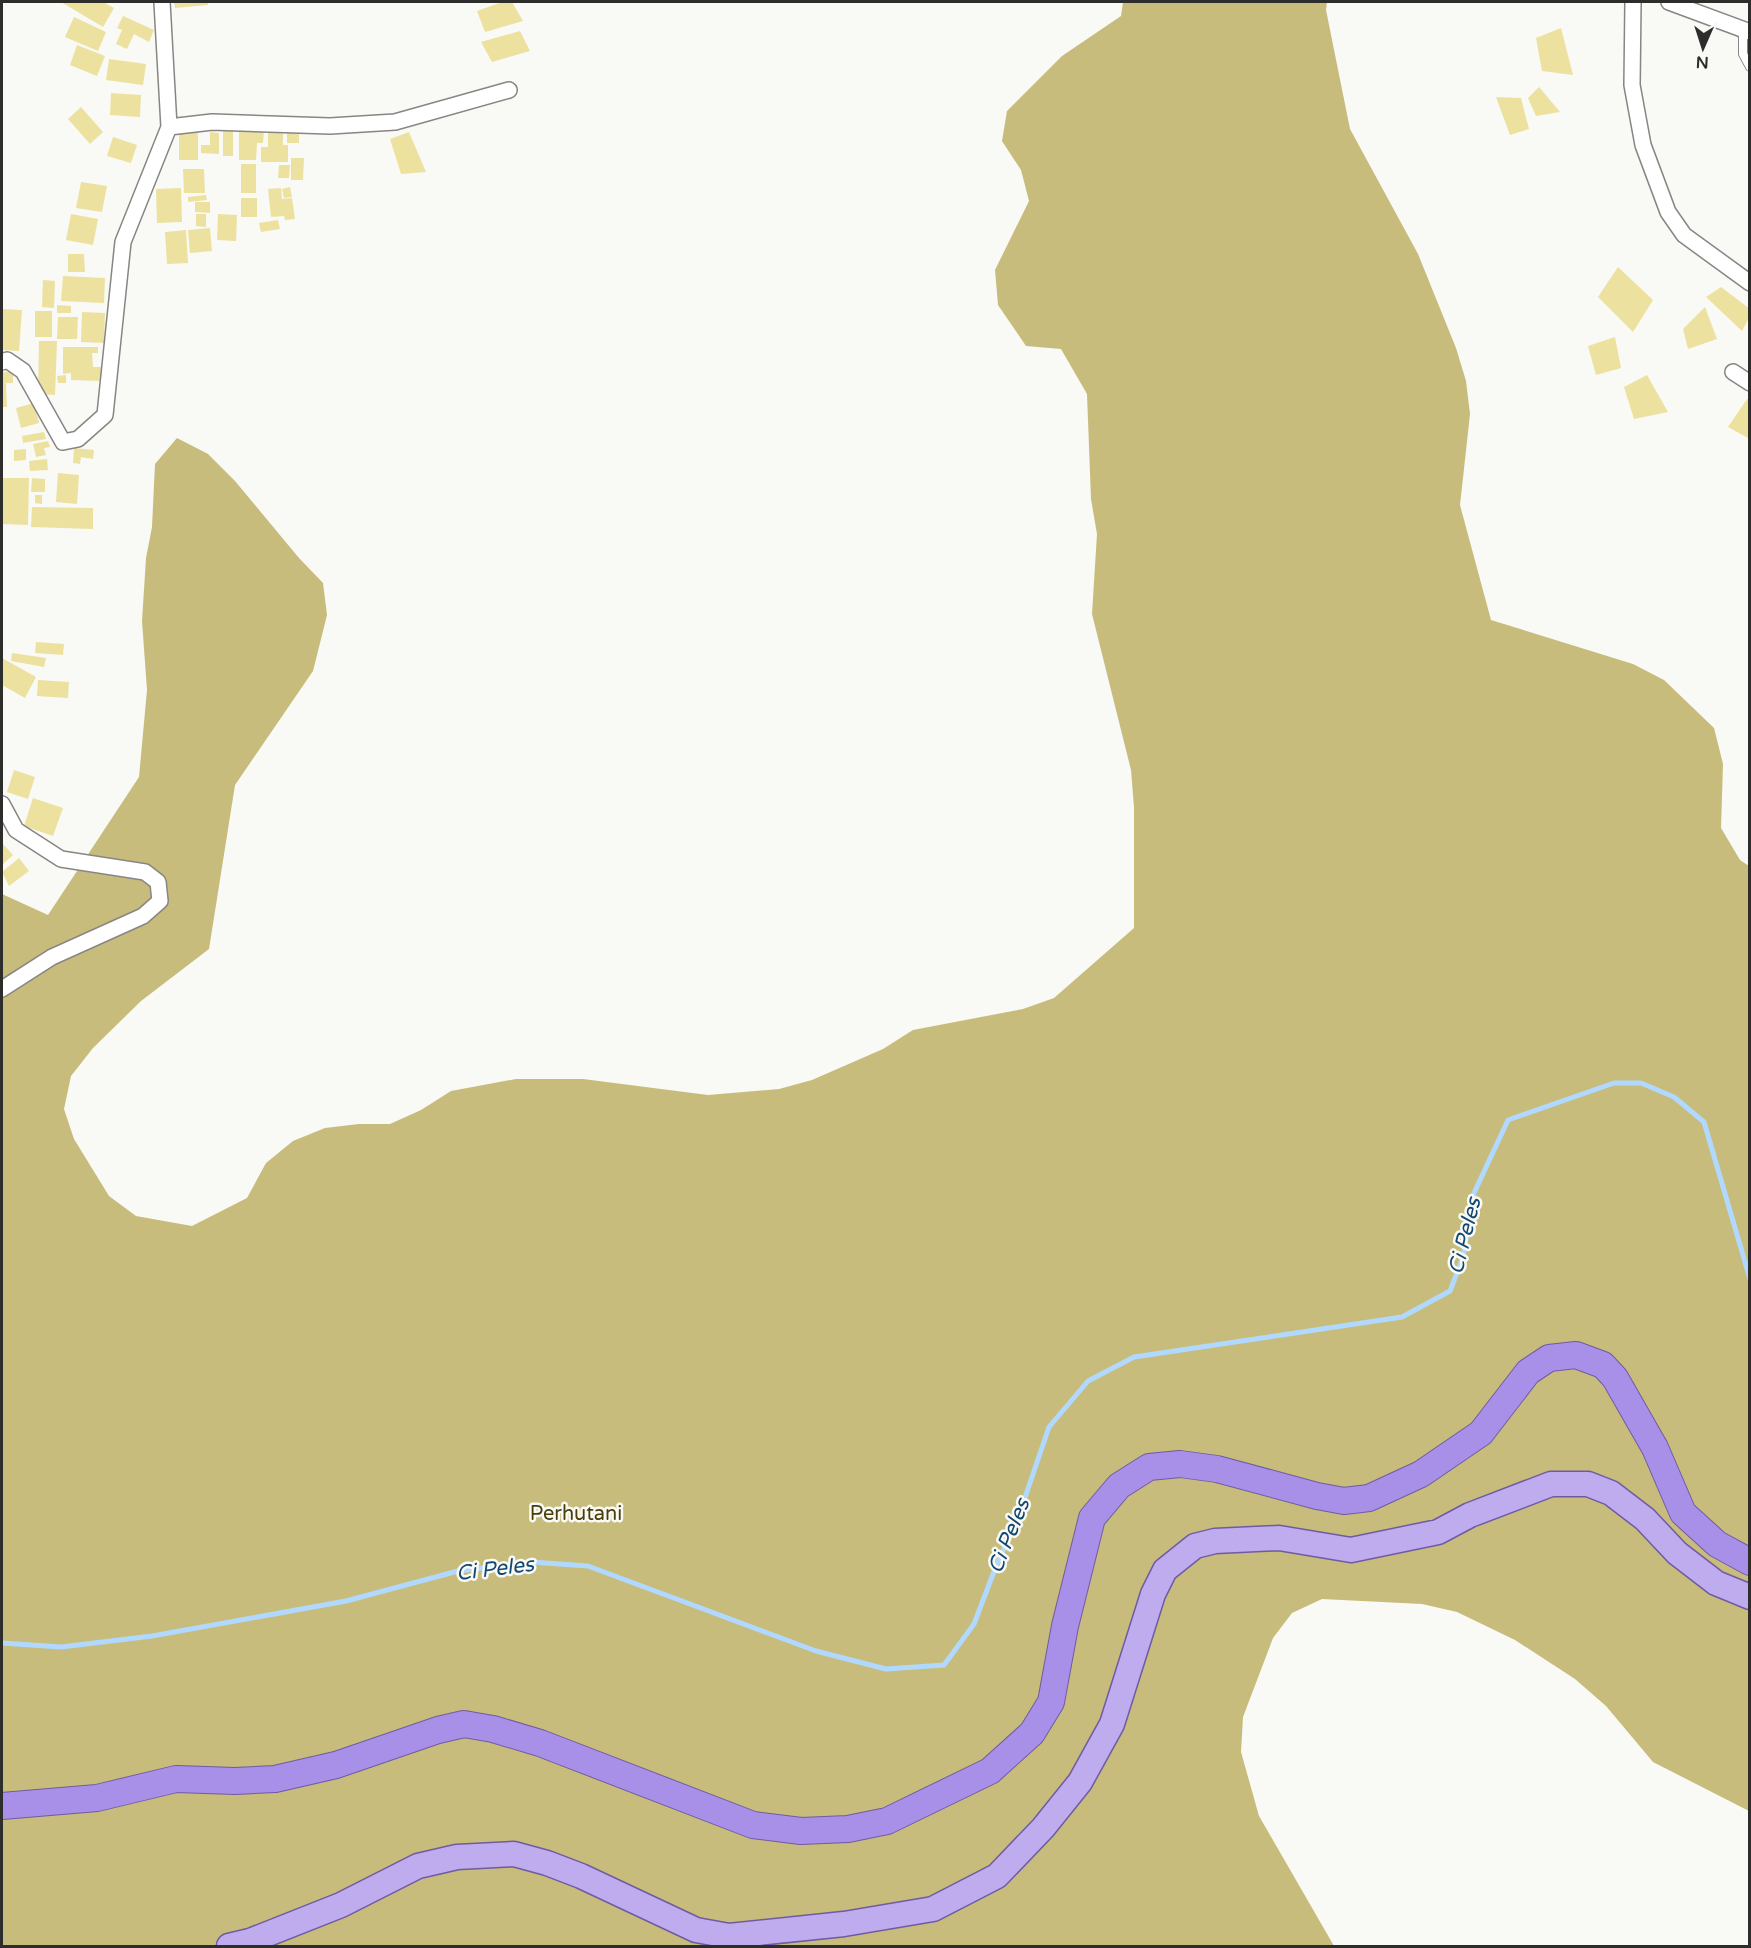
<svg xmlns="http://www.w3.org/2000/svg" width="1751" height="1948" viewBox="0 0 1751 1948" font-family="'Varela Round',sans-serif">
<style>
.forest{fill:#c7bc7c}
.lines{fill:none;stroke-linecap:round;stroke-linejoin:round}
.stream{stroke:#b1d9ff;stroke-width:5}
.building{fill:#ede1a0}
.service-casing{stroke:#878683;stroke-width:10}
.minor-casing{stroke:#878683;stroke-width:18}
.primary-casing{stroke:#6f5ba3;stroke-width:27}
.trunk-casing{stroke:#6f5ba3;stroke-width:28}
.service{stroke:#fff;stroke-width:8}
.minor{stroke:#fff;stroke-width:15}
.primary{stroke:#beacee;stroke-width:24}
.trunk{stroke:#a890e8;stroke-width:26}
.labels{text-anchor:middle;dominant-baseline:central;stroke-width:5;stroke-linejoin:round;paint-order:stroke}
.park-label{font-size:20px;fill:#473e0b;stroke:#f9f9f5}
.water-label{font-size:21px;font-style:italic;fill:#114873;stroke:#f9f9f5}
</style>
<rect width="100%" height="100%" fill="#f9f9f5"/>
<path class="forest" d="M1123 2H1327L1326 10 1350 129 1418 254 1456 348 1466 381 1470 414 1460 505 1491 620 1633 664 1664 680 1714 728 1723 764 1721 828 1740 860 1749 866V1811L1653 1762 1606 1706 1575 1679 1515 1640 1457 1612 1422 1604 1322 1599 1292 1613 1273 1638 1243 1717 1241 1752 1259 1816 1334 1946H2V894L48 915 139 777 147 690 142 621 146 558 152 527 155 464 177 438 208 454 235 481 299 558 323 583 327 615 313 671 235 785 209 949 141 1001 93 1048 71 1076 64 1109 74 1139 109 1196 136 1216 192 1226 247 1198 266 1163 293 1141 325 1128 359 1124H390L421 1110 451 1091 516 1079H583L708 1095 779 1089 812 1080 883 1049 913 1030 1023 1009 1054 998 1134 928V807L1131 770 1092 614 1097 534 1091 499 1087 394 1061 349 1026 346 998 305 995 270 1029 201 1021 170 1002 141 1007 111 1062 56 1121 16Z"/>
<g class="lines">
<path class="stream" d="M2 1643 61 1647 152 1636 346 1601 458 1571 531 1562 588 1566 816 1651 886 1669 944 1665 974 1624 998 1561 1016 1524 1049 1427 1088 1381 1134 1357 1402 1317 1450 1291 1463 1257 1474 1193 1508 1120 1614 1083H1641L1674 1097 1704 1122 1750 1279"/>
</g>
<path class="building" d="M61 2H103L114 8 103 27Z
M174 2H208V5L175 8Z
M502 2H512L523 21 485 32 477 11Z
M123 16 154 30 149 42 134 34 127 49 116 44 122 30 117 28Z
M74 17 106 32 98 51 65 37Z
M1561 28 1573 75 1542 71 1536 38Z
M520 31 530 51 492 62 481 42Z
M77 45 105 56 97 76 70 65Z
M109 59 146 64 143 85 106 80Z
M1539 87 1560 112 1536 116 1528 98Z
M111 93 141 95 140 117 110 115Z
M1496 97 1521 98 1529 129 1510 135Z
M81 107 103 132 90 144 68 119Z
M233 128V156H223V129Z
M239 129 264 130 263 143H257L256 160H239Z
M287 129H299V143H287Z
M179 131H198V160H179Z
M210 132 219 133V154L201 153V145H210Z
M268 132H283V145H288V162H261V147H268Z
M409 132 426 172 401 174 390 139Z
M113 137 137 145 131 163 107 156Z
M291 158H304L303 180H291Z
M241 164H256V193H241Z
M279 165H290L289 178H278Z
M183 169H204L205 193H184Z
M81 182 107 186 102 212 76 208Z
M290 187 292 197 284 198 282 189Z
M181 188 182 222 157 223 156 189Z
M281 188 282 199 292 198 295 219 285 220 284 216 271 217 268 189Z
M206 195 207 200 188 202V197Z
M241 198H257V217H241Z
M195 202H210V213L195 212Z
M71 214 98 219 93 245 66 240Z
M196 214H206V227L196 226Z
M218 214 237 215 236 241 217 240Z
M278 220 280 229 261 232 259 223Z
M210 228 212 251 190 253 188 230Z
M186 230 188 263 167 264 165 232Z
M68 254H84L85 272H68Z
M1618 267 1653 300 1633 332 1598 297Z
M63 276 105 278 104 303 61 301Z
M43 280 55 281 54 308 42 307Z
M1721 287 1750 309V316L1742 331 1706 297Z
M57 305 71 306V313H57Z
M1705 307 1717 339 1688 349 1683 329Z
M2 309 22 310 19 351 2 350Z
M35 311H52V337H35Z
M82 312 105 313 104 343 81 342Z
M58 317H78L77 339H57Z
M1615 337 1621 368 1596 375 1588 346Z
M39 341H57L55 395 38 394Z
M63 347H98V353H92L93 367H101V381L71 380V373L63 374Z
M2 372H13V383H6L7 407H2Z
M66 375V383H58L57 376Z
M1647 375 1668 412 1634 419 1624 387Z
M1747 399 1750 400V439L1728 427Z
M34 403 39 423 21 428 16 408Z
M44 432 46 439 23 443 22 436Z
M48 441 50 447 44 448 46 455 36 457 33 444Z
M74 448 94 450 93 459 81 457 80 464 73 463Z
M26 449V460L14 461V450Z
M47 459 48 470 30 471 29 461Z
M58 473 79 475 77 504 56 502Z
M2 478H29L28 525 2 524Z
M32 478 45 479V492H31Z
M35 495H42V504L35 503Z
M32 507 93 508V529L31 527Z
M36 642 64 644 63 655 35 653Z
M12 653 46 658 44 667 11 661Z
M2 658 36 677 25 698 2 685Z
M38 680 69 682 68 698 37 696Z
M14 770 35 777 28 799 7 792Z
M33 798 63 808 53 836 24 826Z
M2 843 13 855 2 865Z
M19 858 29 871 9 886 2 872Z"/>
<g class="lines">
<defs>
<path id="service" d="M1743 31V54L1750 67"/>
<path id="minor" d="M1633 2 1632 85 1643 145 1668 212 1684 235 1750 283
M1669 2 1750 32
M169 127 212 122 330 126 395 122 509 90
M2 362 7 360 23 371 63 442 78 439 105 415 123 242 169 127 162 2
M1733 372 1750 383
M2 804 16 830 61 859 145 872 158 882 160 901 143 916 52 957 2 989"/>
<path id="primary" d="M229 1946 250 1941 341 1905 418 1866 457 1857 514 1854 547 1863 581 1876 696 1930 729 1936 844 1924 933 1909 997 1876 1043 1828 1080 1782 1112 1724 1153 1594 1165 1570 1195 1546 1215 1541 1279 1538 1351 1550 1438 1532 1470 1515 1551 1484H1588L1611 1493 1645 1519 1677 1553 1716 1583 1750 1597"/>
<path id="trunk" d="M2 1806 97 1798 176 1779 235 1781 275 1779 336 1765 438 1730 464 1724 493 1729 540 1743 753 1825 801 1831 848 1829 887 1821 990 1771 1032 1733 1051 1702 1065 1626 1092 1518 1119 1486 1149 1467 1180 1464 1217 1469 1317 1496 1344 1501 1369 1498 1421 1474 1481 1433 1528 1372 1549 1358 1576 1355 1603 1365 1615 1378 1655 1448 1683 1513 1717 1544 1750 1562"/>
</defs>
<use href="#service" class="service-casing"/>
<use href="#minor" class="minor-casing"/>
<use href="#primary" class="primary-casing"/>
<use href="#trunk" class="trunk-casing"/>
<use href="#service" class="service"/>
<use href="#minor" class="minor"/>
<use href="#primary" class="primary"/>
<use href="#trunk" class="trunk"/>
</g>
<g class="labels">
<g class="park-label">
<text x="576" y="1514">Perhutani</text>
</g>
<g class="water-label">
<text transform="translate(1465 1236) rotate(-76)">Ci Peles</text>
<text transform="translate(1009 1536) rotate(-68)">Ci Peles</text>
<text transform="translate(495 1569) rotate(-7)">Ci Peles</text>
</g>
</g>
<rect width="1751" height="1948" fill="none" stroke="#2d2d2c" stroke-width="6"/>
<g transform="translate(1703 48) rotate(183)" stroke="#f9f9f5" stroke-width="4.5" paint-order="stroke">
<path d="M0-4.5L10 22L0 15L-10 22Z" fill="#2d2d2c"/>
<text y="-9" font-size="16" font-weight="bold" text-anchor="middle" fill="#2d2d2c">N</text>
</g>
</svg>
